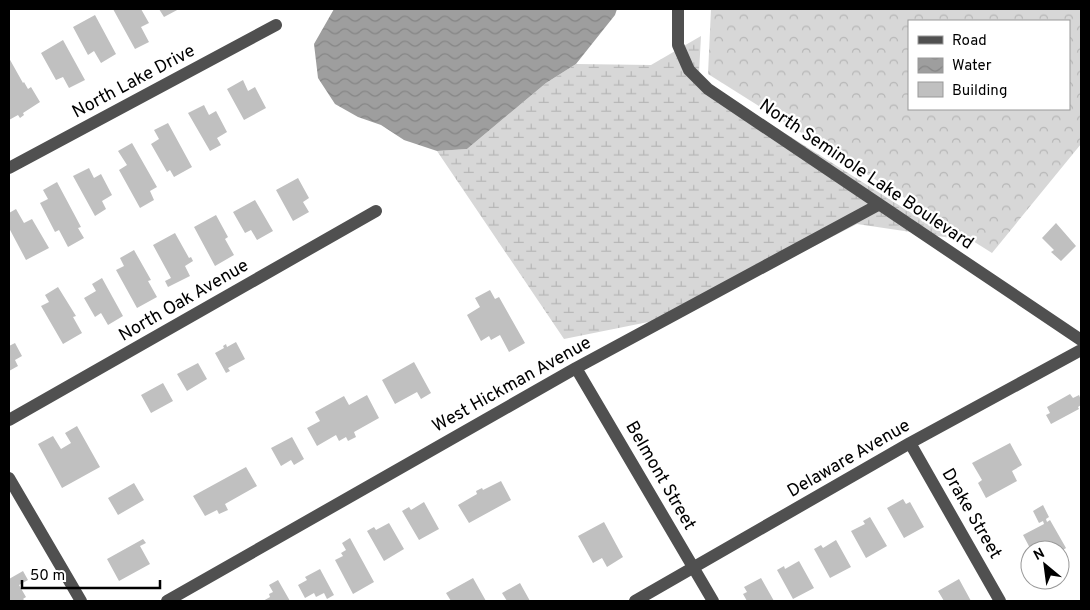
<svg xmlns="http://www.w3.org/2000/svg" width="1090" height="610" viewBox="0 0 1090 610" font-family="Overpass,sans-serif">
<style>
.forest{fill:url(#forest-crowns);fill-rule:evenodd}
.wetland{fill:url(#wetland-marsh)}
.water{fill:url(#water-waves)}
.building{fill:#c0c0c0}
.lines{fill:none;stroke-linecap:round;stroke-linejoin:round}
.minor{stroke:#505050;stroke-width:12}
.labels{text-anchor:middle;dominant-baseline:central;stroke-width:4.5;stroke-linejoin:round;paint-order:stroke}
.street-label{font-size:18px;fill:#000;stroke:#fff}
</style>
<defs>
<pattern id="forest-crowns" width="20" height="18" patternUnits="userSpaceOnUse" patternTransform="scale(1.25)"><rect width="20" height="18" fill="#d7d7d7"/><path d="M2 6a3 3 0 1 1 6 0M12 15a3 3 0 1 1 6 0" fill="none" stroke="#b7b7b7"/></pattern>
<pattern id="wetland-marsh" width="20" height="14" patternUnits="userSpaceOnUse" patternTransform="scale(1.25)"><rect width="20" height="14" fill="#d7d7d7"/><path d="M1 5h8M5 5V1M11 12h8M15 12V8" fill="none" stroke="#b7b7b7"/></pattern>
<pattern id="water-waves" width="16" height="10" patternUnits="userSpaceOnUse" patternTransform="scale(1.25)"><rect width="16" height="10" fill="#9e9e9e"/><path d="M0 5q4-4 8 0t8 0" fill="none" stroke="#868686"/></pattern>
</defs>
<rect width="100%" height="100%" fill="#fff"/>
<path class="forest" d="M711 9H1081V144L992 253 708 74ZM909 21H1069V109H909Z"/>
<path class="wetland" d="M701 36 699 73 704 82 951 238 857 224 678 316 564 339 437 151 467 149 546 83 576 64 651 65Z"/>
<path class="water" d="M334 9H617L615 15 576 64 546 83 467 149 437 151 404 140 381 125 358 117 335 104 318 78 314 44Z"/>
<path class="building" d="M113 9H141L149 23 141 27 149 42 135 49Z
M159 9H179L164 17Z
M95 15 116 54 101 63 94 51 88 55 73 27Z
M63 40 85 80 69 88 63 77 56 80 41 53Z
M9 58 23 83 24 82 28 89 31 87 40 102 23 113 24 115 20 118 18 115 9 120Z
M243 80 248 91 255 87 266 108 244 120 227 89Z
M204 105 209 115 216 111 227 132 217 138 221 145 210 151 188 113Z
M168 123 192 167 174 177 170 170 167 172 151 144 159 139 154 130Z
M132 143 157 187 150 191 154 200 140 208 119 170 127 165 118 151Z
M89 168 94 178 101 174 112 195 102 201 106 209 95 216 73 176Z
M298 178 309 198 303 202 309 212 293 221 276 190Z
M57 182 81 227 78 228 84 238 68 247 59 230 55 232 40 203 48 199 43 190Z
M255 200 273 231 257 240 251 230 245 233 233 212Z
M16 209 24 223 32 219 49 248 26 260 9 228V213Z
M216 215 228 237 225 239 234 255 215 266 194 227Z
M1056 223 1076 246 1061 261 1051 252 1054 250 1042 238Z
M175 233 189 258 191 257 193 261 185 266 190 276 168 287 165 281 171 278 153 245Z
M134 250 151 280 148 281 157 297 137 308 116 270 124 266 120 258Z
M102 278 123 316 108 325 101 313 95 317 84 298 96 291 92 284Z
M58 287 76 316 73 317 82 333 63 344 41 306 49 302 45 295Z
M490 290 495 299 499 297 525 343 509 352 500 335 491 340 489 336 481 341 467 315 480 307 475 298Z
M236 342 245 359 228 368 230 371 226 373 215 353 224 348 223 346 226 344 227 347Z
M15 343 22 356 15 360 18 366 9 371V346Z
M414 362 431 393 421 399 417 392 395 404 382 380Z
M198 363 207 379 187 391 177 374Z
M163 383 173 401 151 413 141 395Z
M1070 394 1073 398 1079 395 1081 400V405L1078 407 1079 409 1051 424 1046 415 1050 413 1047 407Z
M367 395 379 418 354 432 356 437 348 441 346 437 339 441 336 435 317 446 307 428 320 421 315 412 344 396 349 405Z
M77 426 100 467 62 488 38 444 53 436 61 449 71 443 65 433Z
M292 437 304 459 294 465 291 460 281 466 271 448Z
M1010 443 1022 465 1012 471 1017 481 986 498 978 483 982 480 972 463Z
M246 467 257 486 225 504 228 510 219 514 217 510 205 516 193 496Z
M501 481 511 500 469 523 458 505 477 494 476 491 482 488 483 490Z
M134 483 144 500 118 515 108 498Z
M903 499 906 504 910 502 924 527 904 538 887 508Z
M424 502 439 529 419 540 402 511 409 507 411 510Z
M1043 505 1049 517 1046 519 1047 522 1050 520 1066 548 1060 552V550H1031L1023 535 1044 524 1043 521 1039 523 1033 511Z
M870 517 887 546 866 558 851 531 865 524 863 521Z
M604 522 623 557 607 567 602 558 593 563 578 536Z
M389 523 404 549 384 561 367 531 374 527 376 530Z
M350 538 374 582 353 594 335 560 343 556 341 553 346 550 342 543Z
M143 539 146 543 140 546 150 564 119 581 107 559Z
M836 540 851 567 830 578 814 549 821 545 823 548Z
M799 561 814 588 793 599 777 570 784 566 785 569Z
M320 569 334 595 327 599 324 593 316 597 314 593 305 598 298 585 307 580 305 577Z
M23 571 28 580 19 585 26 597 23 599 25 601H9V579Z
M473 578 486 601H451L446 593Z
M761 578 774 601H747L743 594 747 592 744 587Z
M959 579 971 601H944L938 591Z
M278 580 290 601H263L270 597 269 594 273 592 269 585Z
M520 583 530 601H507L502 593Z"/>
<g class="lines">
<path class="minor" d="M678 9V45L689 70 708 89 1081 340
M9 168 276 25
M576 368 713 601
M9 420 376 211
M910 443 1000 601
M9 478 81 601
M167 601 576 368 878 205
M635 601 910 443 1081 350"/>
</g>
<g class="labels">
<g class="street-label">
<text transform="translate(134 82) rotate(-28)">North Lake Drive</text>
<text transform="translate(866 175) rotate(34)">North Seminole Lake Boulevard</text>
<text transform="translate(184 301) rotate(-30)">North Oak Avenue</text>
<text transform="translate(512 385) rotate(-29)">West Hickman Avenue</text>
<text transform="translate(849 459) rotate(-30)">Delaware Avenue</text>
<text transform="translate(660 476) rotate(60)">Belmont Street</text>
<text transform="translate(971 514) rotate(60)">Drake Street</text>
</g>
</g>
<rect width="1090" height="610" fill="none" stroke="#000000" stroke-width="20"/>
<rect x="908" y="20" width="162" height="90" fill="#ffffff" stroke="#999999"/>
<rect x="918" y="36" width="25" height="8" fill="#505050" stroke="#999999"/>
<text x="952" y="45" font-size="15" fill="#000000">Road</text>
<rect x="918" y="58" width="25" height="15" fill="url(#water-waves)" stroke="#999999"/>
<text x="952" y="70" font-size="15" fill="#000000">Water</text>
<rect x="918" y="82" width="25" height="15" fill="#c0c0c0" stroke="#999999"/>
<text x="952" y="95" font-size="15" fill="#000000">Building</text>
<g transform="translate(1045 565) rotate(331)"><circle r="24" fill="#ffffff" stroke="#999999"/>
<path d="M0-4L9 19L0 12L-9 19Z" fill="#000000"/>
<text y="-8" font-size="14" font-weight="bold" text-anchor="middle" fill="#000000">N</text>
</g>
<path d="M22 580v8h138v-8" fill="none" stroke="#000000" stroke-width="2.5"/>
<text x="30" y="580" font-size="15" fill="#000000" stroke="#ffffff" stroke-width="4" paint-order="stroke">50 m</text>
</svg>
